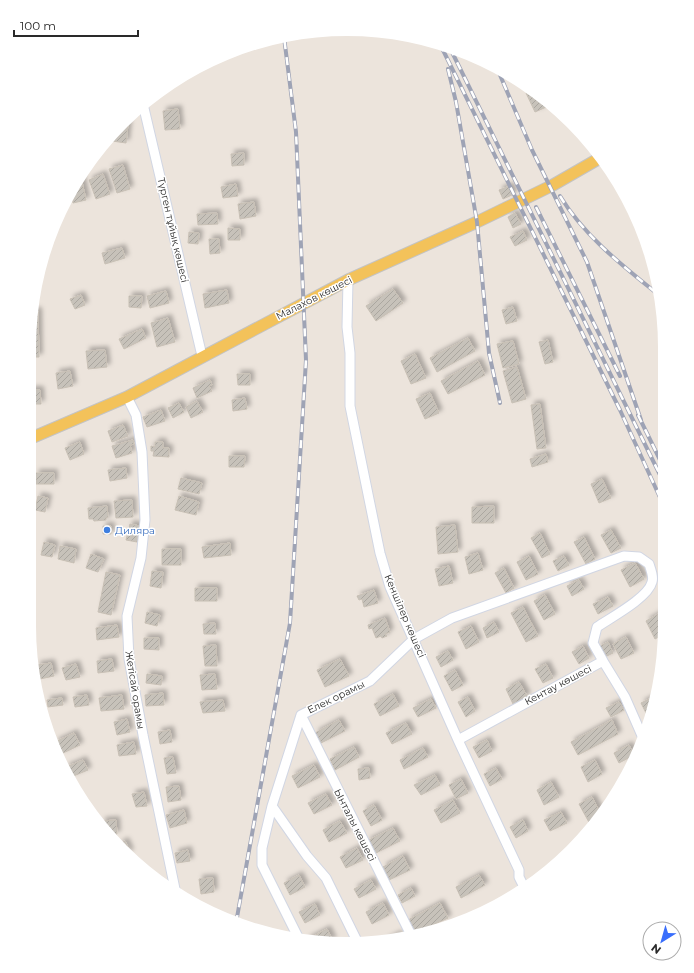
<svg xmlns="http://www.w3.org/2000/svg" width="694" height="973" viewBox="0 0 694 973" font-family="Montserrat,sans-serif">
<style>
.building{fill:url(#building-hatch);stroke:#c8c0b5;filter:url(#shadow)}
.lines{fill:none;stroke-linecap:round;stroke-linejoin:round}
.minor-casing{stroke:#d1d6e3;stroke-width:11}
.major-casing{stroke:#c3c3c3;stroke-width:13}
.minor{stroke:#fff;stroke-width:9}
.major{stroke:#f3c25a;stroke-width:11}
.rail-casing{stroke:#9ea3b5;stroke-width:4}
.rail{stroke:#fff;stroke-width:2.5;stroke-dasharray:8;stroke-linecap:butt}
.shop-dot{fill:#3f7fe0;stroke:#fff;stroke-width:1.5}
.labels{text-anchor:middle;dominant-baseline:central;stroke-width:3;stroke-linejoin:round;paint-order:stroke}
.street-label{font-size:10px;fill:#2a2a2a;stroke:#fff}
.shop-label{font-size:10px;fill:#366cbe;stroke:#fff;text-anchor:start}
</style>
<defs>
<pattern id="building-hatch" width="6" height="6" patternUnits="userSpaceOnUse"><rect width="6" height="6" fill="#c7c2ba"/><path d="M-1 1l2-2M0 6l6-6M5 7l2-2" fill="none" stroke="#aba7a0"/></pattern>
<filter id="shadow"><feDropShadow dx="3.5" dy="-3.5" stdDeviation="2" flood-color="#0004"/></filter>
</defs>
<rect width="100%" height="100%" fill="#ece4dc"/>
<path class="building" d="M533 90 540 95 551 105 535 112 526 93Z
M178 109 180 129 165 130 163 111Z
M125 123 128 124 126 143 112 141 113 138Z
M244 153V165L232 166 231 154Z
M123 165 130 189 117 193 109 169Z
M103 174 110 194 96 199 89 180Z
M81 177 86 200 73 203 71 191Z
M236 184 238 196 223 198 221 187Z
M510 186 514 194 503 199 499 190Z
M254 202 256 216 240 219 238 204Z
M217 213 218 224 198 225 197 214Z
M515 213 521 224 513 228 508 217Z
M228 228 240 229V240H228Z
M523 231 527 240 515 246 510 237Z
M189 232 199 233 198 244 188 243Z
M209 239H219L220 253 210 254Z
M122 248 125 258 105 264 102 253Z
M393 289 403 303 376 321 366 306Z
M227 290 229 303 205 308 203 294Z
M166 291 169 303 150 308 147 296Z
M81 295 85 305 75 309 70 299Z
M129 296H142L141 308 129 307Z
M513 307 517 321 506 324 502 310Z
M33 311H38L39 357H29Z
M168 318 175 342 157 347 151 323Z
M142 329 146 338 124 349 119 339Z
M468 338 475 351 437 372 430 358Z
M548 340 553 362 545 364 539 342Z
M513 341 519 364 503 368 497 344Z
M105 350 107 367 88 369 86 351Z
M415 354 426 378 411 384 401 361Z
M478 361 485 375 448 394 441 381Z
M517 367 526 399 512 403 503 371Z
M70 371 73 386 58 389 56 373Z
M237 374H250V385H238Z
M210 380 212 385 209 386 212 391 197 398 193 388Z
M29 390H40L41 404H29Z
M430 393 439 413 425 419 416 399Z
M245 398 247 409 233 411 232 400Z
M197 401 203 412 191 418 186 407Z
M179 403 184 412 173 418 168 408Z
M540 404 546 448 537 449 531 405Z
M161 410 165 421 147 427 143 417Z
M123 425 128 436 112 442 108 431Z
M133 440 134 444 130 445 132 453 116 458 112 446Z
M80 442 84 454 70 460 65 448Z
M155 442H163V448H169V457L153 456 154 451H151V446L155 447Z
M546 454 548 462 532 467 530 459Z
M229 456H245L244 467H229Z
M126 468 127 478 110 481 108 470Z
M36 473H54V484H36Z
M181 478 202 483 199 494 178 489Z
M602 479 611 498 599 503 591 484Z
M38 496 48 498 45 512 35 510Z
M179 496 199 502 196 515 175 510Z
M132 500 133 517 116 518 114 501Z
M107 506 108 517 106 518V520L94 521 93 519H89L88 508Z
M494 506V523H472V507Z
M130 524 140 526 137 542 126 540Z
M455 525 458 552 438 554 436 527Z
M103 526H111V534H103Z
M611 530 621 548 611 553 601 535Z
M540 533 550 554 542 558 531 538Z
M584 537 595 559 586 564 574 542Z
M44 542 55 545 52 557 41 555Z
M230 543 231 555 204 558 202 547Z
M60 546 76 549 74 563 58 559Z
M162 549H181V565H162Z
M478 553 483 570 469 574 465 557Z
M91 554 104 559 98 572 86 568Z
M529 556 538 574 526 580 517 562Z
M564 556 569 565 558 571 553 561Z
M635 563 644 579 630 587 621 570Z
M449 566 453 583 439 586 435 569Z
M504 568 514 588 506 593 495 573Z
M152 571 163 572 161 588 150 586Z
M106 572 120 575 111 615 98 612Z
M579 580 584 589 572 596 567 586Z
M195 588H217V601H195Z
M374 590 378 603 364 607 362 599 359 600 357 596Z
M545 595 555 614 544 620 534 601Z
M608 597 613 606 598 614 593 604Z
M523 607 538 636 526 642 511 613Z
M147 612 160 615 157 626 145 623Z
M658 614 664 626V634L655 639 646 621Z
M385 618 390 632 385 634 387 636 382 638 381 636 376 638 372 628 369 629 368 625Z
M494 622 499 632 487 638 483 628Z
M215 623 216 634H204L203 624Z
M117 625 119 637 97 640 96 628Z
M471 626 479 642 466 649 458 632Z
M626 637 634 653 621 659 613 644Z
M144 638H159V650L144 649Z
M608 642 613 653 603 658 598 647Z
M216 645 217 666H205L203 646Z
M583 646 589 658 579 664 572 652Z
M448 651 453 660 441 667 436 657Z
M112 659 114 671 98 673 97 661Z
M340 659 349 676 325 687 317 670Z
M51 663 54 676 40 679 37 665Z
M76 664 80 677 66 680 62 668Z
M546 664 553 678 543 683 535 669Z
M455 670 463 685 452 691 444 676Z
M147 674 162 676 161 685 146 683Z
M215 674 217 689 202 690 200 675Z
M519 682 527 696 513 704 506 689Z
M163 693 164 705 146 706 145 695Z
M393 694 399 706 380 716 374 704Z
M87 695 89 705 75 707 73 697Z
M122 695 124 709 101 711 99 698Z
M468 697 475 711 466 717 458 702Z
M62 698 63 705 48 707 47 700Z
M651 698 655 705 654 708 652 713 647 715 641 703Z
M431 699 436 708 418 717 413 708Z
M223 700 225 711 203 713 200 702Z
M619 702 624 710 611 717 606 708Z
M127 719 130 732 117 735 114 722Z
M339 720 345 731 321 743 315 733Z
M612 720 618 734 578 755 571 742Z
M406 723 412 734 392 744 386 733Z
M170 730 172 742 160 744 158 732Z
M74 733 80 745 61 754 55 742Z
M487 740 492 751 479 758 473 747Z
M134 742 136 754 119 756 117 745Z
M629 745 634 755 619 763 614 753Z
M354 747 359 757 335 770 330 759Z
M423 748 428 757 404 769 400 760Z
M173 757 176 773 167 774 164 758Z
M83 760 88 770 71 777 66 767Z
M595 760 602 774 588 782 581 767Z
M314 765 320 777 298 788 292 776Z
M369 768 370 778 359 780 358 769Z
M496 768 502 779 490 786 484 774Z
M435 775 440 785 421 795 414 785Z
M461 779 468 793 456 799 449 785Z
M551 782 559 797 544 805 537 790Z
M179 786 181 800 168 802 166 787Z
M144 792 147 806 136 807 132 794Z
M326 794 332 805 314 814 308 803Z
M592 797 602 816 595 824 591 826 579 804Z
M453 800 460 813 441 823 434 810Z
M374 805 382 820 371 826 363 811Z
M184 810 187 823 170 828 166 815Z
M561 812 567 823 550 831 544 820Z
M116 820 117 834 111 835 103 826 102 821Z
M523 820 528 831 516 838 510 827Z
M340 821 347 833 329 842 323 830Z
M393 828 400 841 374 854 367 841Z
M125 841 130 852 127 854 119 844Z
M357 848 363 860 346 868 340 857Z
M188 850 190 861 177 863 175 853Z
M403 856 410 870 389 880 383 867Z
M299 875 305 887 290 895 284 883Z
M479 875 485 885 461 898 456 887Z
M213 878 214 892 201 894 199 879Z
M371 880 376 889 359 898 354 889Z
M411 888 415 896 402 903 398 895Z
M383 903 389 915 372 924 366 912Z
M440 903 448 918 415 933 408 920Z
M315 904 320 915 305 923 299 912Z
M327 929 333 941H307L306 940Z
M398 934 400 938 384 941Z"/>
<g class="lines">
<defs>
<path id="minor" d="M143 104 202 356
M348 280 347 327 350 353V406L380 553 390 587 458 740 519 870V877L524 887
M127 397 136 415 142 452 145 520 141 558 127 616 129 659 143 735 175 889
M301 715 411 935
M458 740 603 661 625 697 643 738
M272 806 307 856 326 878 357 941
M299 939 262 865V848L272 806 301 715 370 681 414 639 452 618 624 556 639 557 649 564C651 570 654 577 652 582 648 598 610 618 597 627L593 643 603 661"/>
<path id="major" d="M29 439 127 397 348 280 477 222 553 185 600 158"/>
</defs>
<use href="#minor" class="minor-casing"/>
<use href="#major" class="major-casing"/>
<use href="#minor" class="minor"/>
<use href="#major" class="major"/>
<defs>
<path id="rail" d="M440 44 620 410 663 504
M450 48 663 481
M497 68 532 150 587 262 641 420
M448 69 456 102 477 222 489 353 500 403
M560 196C585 237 623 266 660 296
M536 207 620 376
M638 415 663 466
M236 923 290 623 306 360 296 132 284 37"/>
</defs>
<use href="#rail" class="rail-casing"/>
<use href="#rail" class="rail"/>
</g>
<circle class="shop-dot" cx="107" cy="530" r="4"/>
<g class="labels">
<g class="street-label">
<text transform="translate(173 230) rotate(77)">Түрген тұйық көшесі</text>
<text transform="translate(314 298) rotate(-27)">Малахов көшесі</text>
<text transform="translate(405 616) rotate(67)">Кеншілер көшесі</text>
<text transform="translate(558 685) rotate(-28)">Кентау көшесі</text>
<text transform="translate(135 690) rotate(81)">Жетісай орамы</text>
<text transform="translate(336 697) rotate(-26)">Елек орамы</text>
<text transform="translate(355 825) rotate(63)">Ынталы көшесі</text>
</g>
<g class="shop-label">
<text x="115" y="530">Диляра</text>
</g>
</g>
<path d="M0 0H694V973H0ZM347 36H347A311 311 0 0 1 658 347V626A311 311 0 0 1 347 937H347A311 311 0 0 1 36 626V347A311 311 0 0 1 347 36Z" fill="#fff" fill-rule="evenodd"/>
<g transform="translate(662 941) rotate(217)"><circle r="19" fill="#ffffff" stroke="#aaaaaa"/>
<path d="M0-3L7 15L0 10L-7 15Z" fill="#396efc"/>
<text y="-6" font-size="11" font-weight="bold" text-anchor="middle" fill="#2a2a2a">N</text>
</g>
<path d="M14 30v6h124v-6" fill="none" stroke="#2a2a2a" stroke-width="2"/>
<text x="20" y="30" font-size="12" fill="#2a2a2a" stroke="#ffffff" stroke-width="3" paint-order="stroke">100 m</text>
</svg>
